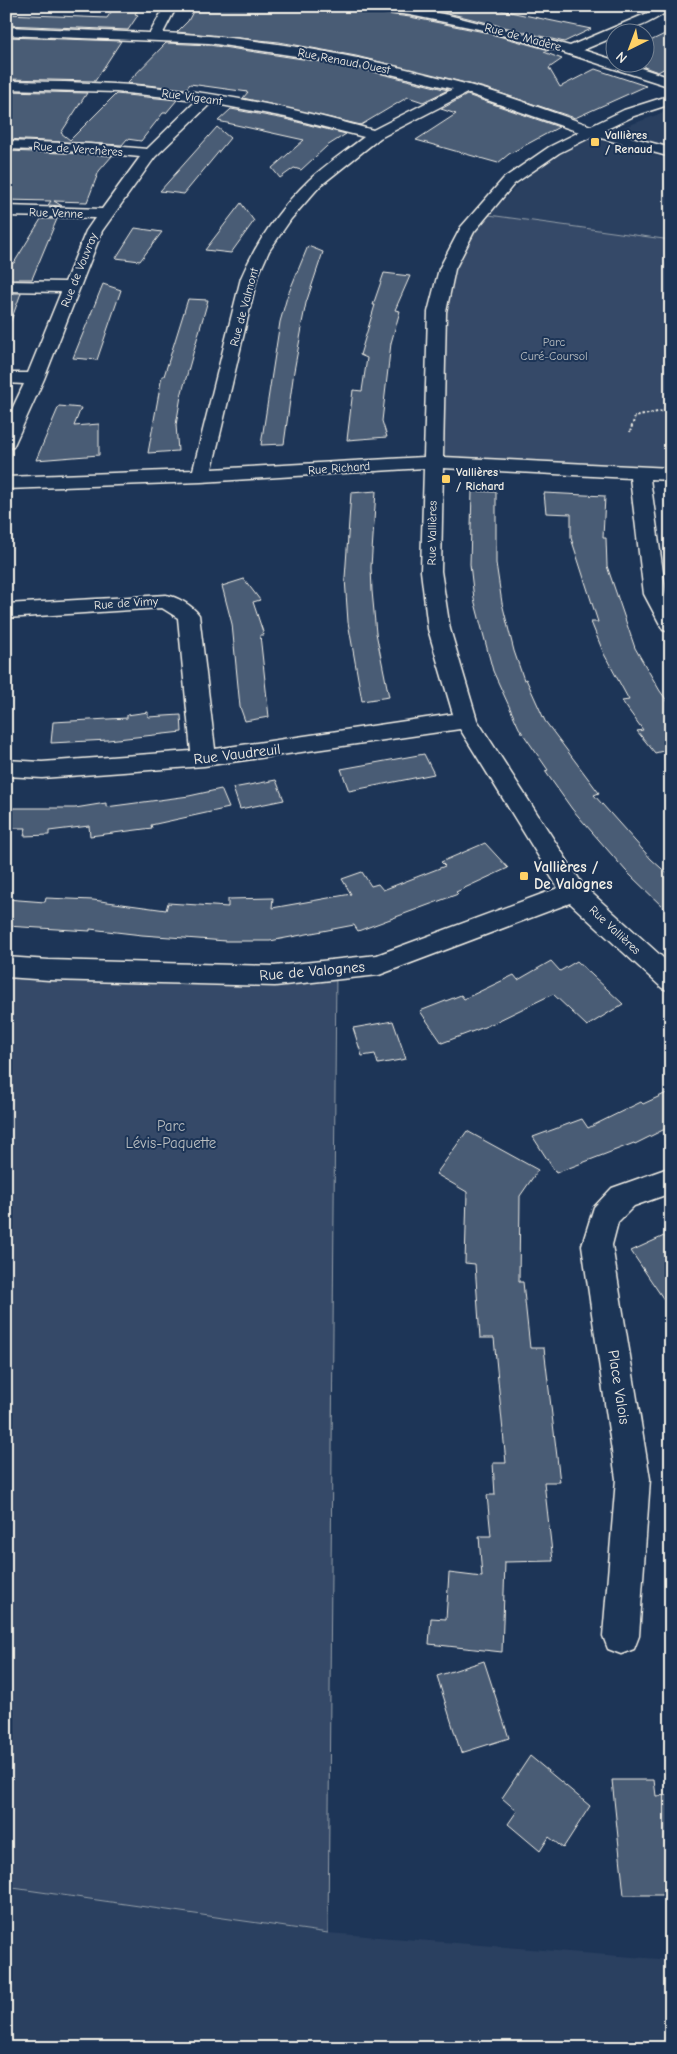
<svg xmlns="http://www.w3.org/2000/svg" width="677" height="2054" viewBox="0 0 677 2054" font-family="'Comic Neue',sans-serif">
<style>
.built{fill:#2a4060}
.green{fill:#354a67;stroke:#949ea8}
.building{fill:#485b74;stroke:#f4f1e8}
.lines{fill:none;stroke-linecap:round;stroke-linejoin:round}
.minor-casing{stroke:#f4f1e8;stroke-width:3}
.path{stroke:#f4f1e8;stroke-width:2;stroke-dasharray:2.5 2;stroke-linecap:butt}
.minor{fill:#1d3557;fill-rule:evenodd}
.poi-dot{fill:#ffd166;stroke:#1d3557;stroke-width:2}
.labels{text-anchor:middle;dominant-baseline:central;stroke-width:4;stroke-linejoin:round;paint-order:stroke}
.far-street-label{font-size:12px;fill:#f4f1e8;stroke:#1d3557}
.far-poi-label{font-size:12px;font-weight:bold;fill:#f4f1e8;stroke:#1d3557;text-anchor:start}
.far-park-label{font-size:12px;fill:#bbbfc1;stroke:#1d3557}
.street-label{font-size:15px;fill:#f4f1e8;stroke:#1d3557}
.poi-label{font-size:15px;font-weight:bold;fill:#f4f1e8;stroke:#1d3557;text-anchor:start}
.park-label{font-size:15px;fill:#bbbfc1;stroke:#1d3557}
</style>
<rect width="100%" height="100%" fill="#1d3557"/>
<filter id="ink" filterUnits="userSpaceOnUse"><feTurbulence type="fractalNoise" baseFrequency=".02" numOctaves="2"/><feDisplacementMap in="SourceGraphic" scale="10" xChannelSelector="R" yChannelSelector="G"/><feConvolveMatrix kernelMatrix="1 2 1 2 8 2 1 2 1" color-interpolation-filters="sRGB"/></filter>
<g filter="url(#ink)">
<path class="built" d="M670 110 671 148 611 132Z
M586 137 671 160V240L489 215 520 183 551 158Z
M6 1887 328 1933 671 1960V2048H6Z"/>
<path class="green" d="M489 215 671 240V474L434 462 437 312 467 230Z
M6 961 336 970 328 1933 6 1887Z"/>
<path class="building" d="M115 6H140L135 14 138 15 128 30 6 25V14L107 18Z
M196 6H363L371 12 410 17 484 32 549 50 544 52 562 59 549 68 560 87 595 69 646 86 575 118 485 88 356 56 279 42 177 32 188 21Z
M412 6H481L591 29 564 42 448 13Z
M671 31V65L658 72 644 67V44Z
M6 37 121 41 95 81 6 79Z
M166 43 209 45 349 66 448 90 423 102 408 97 361 125 243 98 248 92 190 84 186 89 127 83Z
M6 91 87 93 61 133 70 140 116 94 177 100 166 113H163L141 141 127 139 122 145 6 139Z
M467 95 559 127 509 154 498 163 416 140 456 114 441 109Z
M231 109 285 119 346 134 327 146 301 170 294 168 280 178 272 168 304 140 218 121Z
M217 127 230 138 184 194 160 191Z
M6 151 90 154 112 156 99 171 87 202 54 201 62 206 48 205 51 201 6 200Z
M241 203 254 221 231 253 205 250Z
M41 219H57L32 279H6V263H14Z
M135 228 162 232 140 261 116 258Z
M308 246 323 252 306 303 301 328H302L294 371 284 444 261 445 280 322 287 297Z
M384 273 410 276 395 310 400 311 391 343 382 421 387 437 347 440 353 390 362 391 367 358 360 355 375 305H373Z
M103 284 121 290 97 360 73 358Z
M6 293H21L9 326H6Z
M188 299 208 300 181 396 176 425 178 451 148 453 162 376H164Z
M59 406 81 408 74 426 99 424V455L36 460Z
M376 491 371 567 372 591 376 633 389 697 362 701 348 622 345 578 351 493Z
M472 491 496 492V563L502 603 514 651 524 680 526 679 545 721 599 793 594 795 651 859 671 877V915L626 871 572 809 545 771 548 770 519 728 493 671 474 599 470 564Z
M544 493 605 496 603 538H606L607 566 635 648 660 691 671 706V749L655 753 637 731 643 730 622 701 629 700 604 654 591 622H598L571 538V514L546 513Z
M244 579 260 600 253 602 264 635H260L269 717 245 721 240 707 232 624 222 586Z
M148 712V717L181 715 182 732 108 740 51 743 53 722 127 718V715Z
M424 754 434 774 349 791 341 769Z
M276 780 284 800 240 809 233 788Z
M221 789 229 808 151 825 152 828 90 836 89 826 49 831V835L24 836 26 828H9L13 808H75L106 803V807L189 796Z
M485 843 508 868 456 892 458 894 358 931 354 925 270 941H226L142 935 90 929V931L6 926V899L45 902 46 898 93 900 166 910 168 903 228 907V899L273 898 272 908 351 894 342 879 362 872 371 886 378 884 383 890 445 866 441 862Z
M551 961 560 971 577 961 623 1004 587 1026 553 994 487 1026 442 1043 420 1011 461 995 464 999 514 975 518 980Z
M393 1021 406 1059 378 1064 375 1054 362 1056 353 1028Z
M671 1091V1126L635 1144 634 1143 556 1173 533 1137 582 1119 588 1128 641 1102 643 1104Z
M467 1131 538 1170 520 1196 519 1282H523L530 1348H544L560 1482H544L553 1561 505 1562 502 1652 429 1644 431 1618 446 1619 449 1573 482 1577 479 1536H491L487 1495H495L493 1463H506L494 1338H480L475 1264 465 1263 467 1192 436 1174Z
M664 1236 671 1246V1310L631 1251Z
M484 1661 509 1738 461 1753 437 1676Z
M530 1756 590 1806 563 1848 549 1837 540 1851 508 1824 517 1811 502 1798Z
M612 1780H654L656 1796 671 1795V1895H624Z"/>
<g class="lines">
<defs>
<path id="minor" d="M165 6H177L163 33C266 37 370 58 469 85 510 96 551 112 591 126L624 110 671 95V104L634 116 605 130 671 148V157L593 136 559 153 514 184 474 232 455 269 446 312 443 457 671 468V480L650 479 666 594 671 604V632L663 630 644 594 630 478 443 468 441 571 450 629 477 720 583 885 671 965V991L662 988 570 903 379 975 275 986 49 980 6 977V957L49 960 275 966 377 955 558 888 460 729 204 766 42 778 6 776V760L42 762 191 751 178 618 162 608 6 618V604L166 595C177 597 192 605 199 615L215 749 453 714 428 629 421 571 424 468 201 482 6 489V477L193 470 241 278C257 241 280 208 309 180 326 164 346 151 364 137L285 117 211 103 155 157 102 231 44 379 15 443 13 447 6 449V422L24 384 6 383V373H28L61 292 6 291V281L65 282 86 231 95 218 6 216V206L102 209 140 157 90 152 6 149V141L90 144 147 149 197 100 116 92 6 89V81C58 82 110 82 162 88 233 95 304 111 373 130L453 89 349 64 209 43 6 35V27L150 33ZM467 93 579 132 549 147 504 178 461 227 439 269 428 312 424 457 212 469 257 278 269 251 291 219 320 186 380 138Z
M365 6H400L448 15 570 46 650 12 658 6H671V9C655 20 634 32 614 32V37L583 50 614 60V62H623L671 78V87L556 50 484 30 410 15 371 10Z
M671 1167V1193L634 1206 618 1222 612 1245 650 1479 639 1636 634 1649 621 1654 608 1649 603 1636 616 1479 582 1245 594 1207 612 1188Z"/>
</defs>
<use href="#minor" class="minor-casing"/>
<path class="path" d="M630 432 635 417 671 409"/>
<use href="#minor" class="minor"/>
</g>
</g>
<g class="poi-dot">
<rect x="590" y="137" width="10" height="10" rx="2.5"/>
<rect x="441" y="474" width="10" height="10" rx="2.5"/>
<rect x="519" y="871" width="10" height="10" rx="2.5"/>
</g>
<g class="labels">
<g class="far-street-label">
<text transform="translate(523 37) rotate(15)">Rue de Madère</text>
<text transform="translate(344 61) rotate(11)">Rue Renaud Ouest</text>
<text transform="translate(192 97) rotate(8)">Rue Vigeant</text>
<text transform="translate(78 149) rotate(4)">Rue de Verchères</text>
<text transform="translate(56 213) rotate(2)">Rue Venne</text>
<text transform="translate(79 270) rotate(-68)">Rue de Vouvray</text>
<text transform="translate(244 307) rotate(-75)">Rue de Valmont</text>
<text transform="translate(339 468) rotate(-4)">Rue Richard</text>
<text transform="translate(432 533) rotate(-89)">Rue Vallières</text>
<text transform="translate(126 603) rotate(-4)">Rue de Vimy</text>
<text transform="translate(615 930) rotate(43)">Rue Vallières</text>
</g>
<g class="far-poi-label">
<text x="605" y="135">Vallières<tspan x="605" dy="14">/ Renaud</tspan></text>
<text x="456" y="472">Vallières<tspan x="456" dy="14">/ Richard</tspan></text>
</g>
<g class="far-park-label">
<text x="554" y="342">Parc<tspan x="554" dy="14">Curé-Coursol</tspan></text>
</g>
<g class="street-label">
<text transform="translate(237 754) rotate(-7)">Rue Vaudreuil</text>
<text transform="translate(312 971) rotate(-5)">Rue de Valognes</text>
<text transform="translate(619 1387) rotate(81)">Place Valois</text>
</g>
<g class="poi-label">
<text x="534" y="867">Vallières /<tspan x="534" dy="17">De Valognes</tspan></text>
</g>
<g class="park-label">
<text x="171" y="1126">Parc<tspan x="171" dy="17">Lévis-Paquette</tspan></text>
</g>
</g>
<rect width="677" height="2054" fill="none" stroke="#1d3557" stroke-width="25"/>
<rect x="12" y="12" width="652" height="2029" fill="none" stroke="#f4f1e8" stroke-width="2" filter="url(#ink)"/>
<g transform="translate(630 48) rotate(222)"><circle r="24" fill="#1d3557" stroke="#738091"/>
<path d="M0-4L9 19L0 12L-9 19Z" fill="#ffd166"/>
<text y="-8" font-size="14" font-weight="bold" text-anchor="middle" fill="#f4f1e8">N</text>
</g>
</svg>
